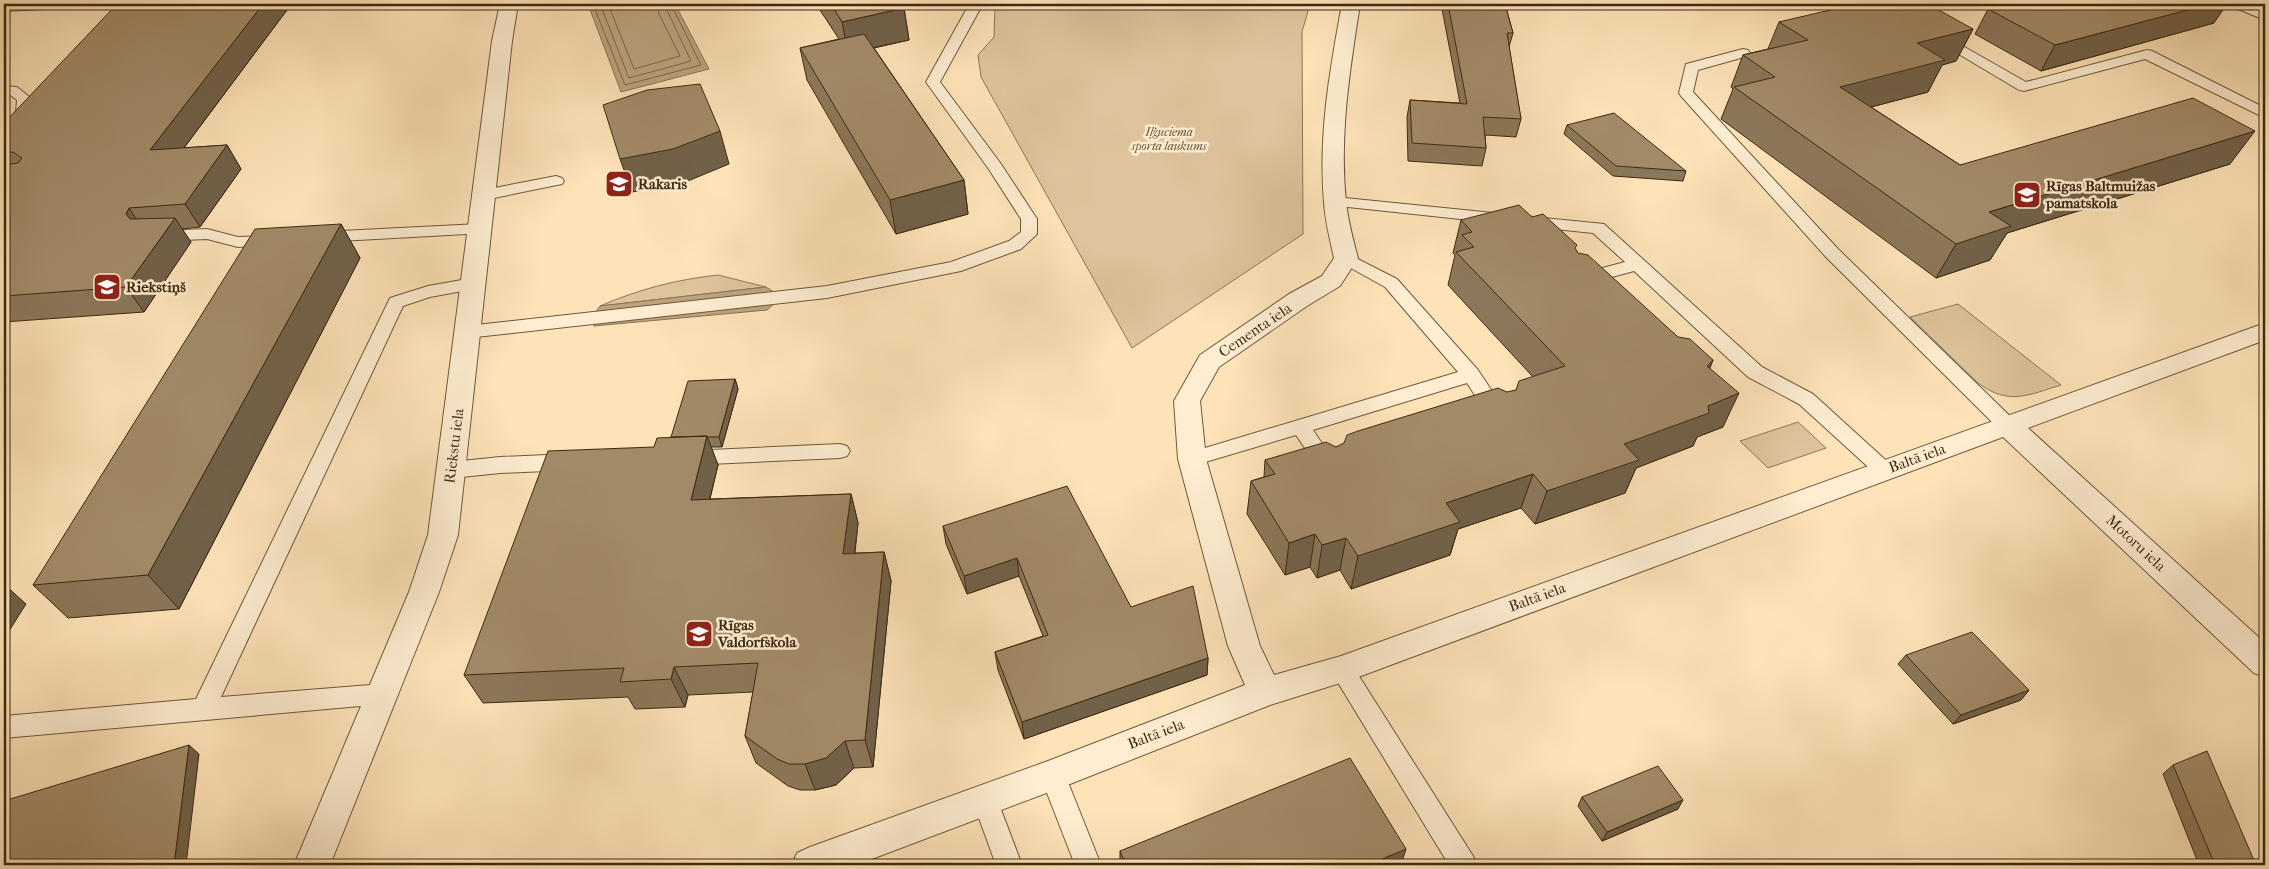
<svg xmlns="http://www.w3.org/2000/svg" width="2269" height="869" viewBox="0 0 2269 869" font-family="'IM FELL French Canon',serif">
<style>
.green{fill:#dec39c;stroke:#8e7656}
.water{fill:#bda47f;stroke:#8b7353}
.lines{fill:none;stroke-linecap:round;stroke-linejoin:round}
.shore{stroke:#7e6648;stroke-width:1}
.lane-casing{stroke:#6f583b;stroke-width:2}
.street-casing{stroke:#6f583b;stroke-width:2}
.lane{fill:#feedd1;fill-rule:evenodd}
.street{fill:#feedd1;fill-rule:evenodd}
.wall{fill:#8b7759;stroke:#3f2911}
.shaded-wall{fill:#716149;stroke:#3f2911}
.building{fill:#a28a68;stroke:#3f2911}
.labels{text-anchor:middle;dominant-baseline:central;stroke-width:5;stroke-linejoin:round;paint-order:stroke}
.far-park-label{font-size:12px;font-style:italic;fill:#675034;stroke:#feedd1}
.poi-label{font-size:15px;font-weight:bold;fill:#3f2911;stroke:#feedd1;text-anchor:start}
.street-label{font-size:15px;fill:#3f2911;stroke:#feedd1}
</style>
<rect width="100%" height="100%" fill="#fee3b8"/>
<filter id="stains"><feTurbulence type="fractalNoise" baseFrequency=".004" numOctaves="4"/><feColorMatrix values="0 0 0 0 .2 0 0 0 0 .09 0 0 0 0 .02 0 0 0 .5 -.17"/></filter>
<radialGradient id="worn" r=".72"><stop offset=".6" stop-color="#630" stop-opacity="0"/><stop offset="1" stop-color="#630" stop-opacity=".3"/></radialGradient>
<path class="green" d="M1032 4H1310L1302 32 1303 234 1132 348 981 77 978 55 994 37 995 5Z
M718 275 766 287 600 306C640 289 674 280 718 275Z
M1958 304 2061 385C2028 395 2009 406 1978 383L1910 317Z
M1798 422 1826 448 1768 468 1740 441Z"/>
<path class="water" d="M588 4H675L709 69 621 92Z
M766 287 782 297 767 310 594 326 591 318 600 306Z"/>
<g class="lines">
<path class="shore" d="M593 4 625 85 701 65 671 4
M600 4 629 78 691 61 664 4
M608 4 634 69 680 56 659 14 657 4"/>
<defs>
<path id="lane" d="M4 4H72L65 8 4 11Z
M962 4H975L980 9 940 82 1001 164 1037 219V234L1021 249 961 271 827 298 467 338 460 336 458 332 460 328 467 326 827 286 951 262 1009 241 1021 232V219L988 168 926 82 966 10Z
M2231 4H2249L2265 11V20L2233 7Z
M1940 33 2026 82 2147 50 2152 51 2265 108V118L2145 59 2024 91 2019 90 1935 40 1933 37 1935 34Z
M1743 49 1748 50 1750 53 1748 56 1698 70 1693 92 1838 249 2014 420 2017 425 2014 430 2007 432 2000 430 1826 257 1681 96 1679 93 1686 64Z
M4 86 17 87 32 99 28 116 9 137 4 139V125L16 112 17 100 9 94H4Z
M556 176 562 178 564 181 562 184 484 200 478 198 476 195 478 192 484 190Z
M1335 197 1604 224 1762 367 1813 394 1891 465 1894 470 1891 475 1884 478 1877 475 1799 404 1748 377 1634 271 1582 285 1576 283 1573 279 1576 275 1625 262 1593 233 1329 205 1327 202 1329 199Z
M479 224 485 225 487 229 485 233 321 242 315 241 313 237 315 233 321 232Z
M207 229 238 237 281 236 283 240 281 244 238 247 207 239 160 241 154 240 152 236 154 232 160 231Z
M1346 253 1397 279 1478 370 1508 415 1505 420 1498 422 1491 420 1467 383 1313 430 1338 467 1335 472 1328 475 1321 472 1296 435 1192 466 1185 464 1182 459 1185 454 1458 372 1385 287 1340 262 1337 258 1340 254Z
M473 278 479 280 482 284 479 288 430 297 403 306 221 697 383 684 391 687 395 694 391 701 383 704 4 738V716L196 699 390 298 428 286Z
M840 444 847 446 850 451 847 456 840 458 688 465 681 463 678 458 681 453 688 451Z
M569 454 576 457 579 462 576 467 569 470 500 473 452 478 445 475 442 470 445 465 452 462 500 457Z
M1342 659 1350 662 1473 856 1477 865H1449L1334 676 1330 669 1334 662Z
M1053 764 1062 767 1101 865H1075L1040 775 1044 767Z
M985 787 994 791 1022 865H996L972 799 976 791Z"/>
<path id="street" d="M500 4H518L512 41 458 535 439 592 330 865H294L409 592 428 535 492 41Z
M1342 4H1360C1350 69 1339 135 1346 202 1348 221 1353 239 1358 258L1340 286 1307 306 1219 367 1200 401 1206 459 1260 646 1274 675 1341 656 2265 323V340L2028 428 2265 643V677L2254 673 2003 437 1353 679 1270 705 1065 786 856 865H792L797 853 810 847 1048 761 1245 685 1228 646 1178 459 1174 401 1200 355 1289 294 1322 276 1334 258C1330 239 1325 221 1324 202 1318 135 1330 69 1342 4Z"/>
</defs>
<use href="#lane" class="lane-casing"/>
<use href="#street" class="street-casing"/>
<use href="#lane" class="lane"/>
<use href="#street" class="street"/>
</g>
<path class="wall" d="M816 4H901L904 8 909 40 874 48 964 180 968 214 896 234 807 80 800 48 839 39Z
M1443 4H1505L1513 33 1509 47 1521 119 1516 137 1485 135 1486 148 1482 166 1408 161 1407 117 1410 100 1460 103 1442 9Z
M1988 9 2214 23 2041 71 1975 34Z
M287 10 184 148 227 145 241 169 200 227 182 229 191 242 144 312 4 322V123Z
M1779 22 1973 29 1956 61 1942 65 1928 92 1871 107 1960 165 2230 164 2007 233 1990 260 1936 278 1721 119 1733 89 1731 87 1743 55 1768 49Z
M1567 125 1686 171 1683 181 1613 176 1564 134Z
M1532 217 1575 249 1578 253 1678 337 1713 360 1710 368 1723 427 1697 437 1693 446 1636 468 1625 493 1535 524 1521 508 1458 529 1450 555 1351 589 1340 570 1317 578 1310 567 1285 575 1247 514 1251 481 1264 477 1265 460 1336 447 1516 390 1533 377 1448 285 1455 255 1453 253 1461 220Z
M341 224 360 258 179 609 68 618 33 585Z
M735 379 738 389 722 447H711L718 465 710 499 851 494 858 523 855 553 884 552 891 581 873 767 854 768 836 785 815 790H800L788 786 756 763 745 736 753 692 688 695 685 707 635 709 628 697 483 703 464 675 654 447 671 437Z
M943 526 1131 607 1208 658 1207 675 1024 739 998 670 995 652 1043 636 1019 576 967 594 946 544Z
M1906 655 2029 690 2021 700 1953 724 1898 664Z
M2173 765 2256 865H2199L2163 774Z
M1582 797 1678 809 1602 841 1578 806Z
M1120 851 1401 865H1120Z"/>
<path class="shaded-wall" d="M263 4H284L287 10 165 173 150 150Z
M2210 4H2227L2214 23 2041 71 2055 45Z
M904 8 909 40 848 53 842 22Z
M1973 29 1956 61 1942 65 1928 92 1825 119 1840 87 1917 43Z
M720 131 729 164 683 183 632 192 620 159Z
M2255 131 2230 164 2007 233 1990 260 1936 278 1956 244 1989 212Z
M227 145 241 169 200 227 185 204Z
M964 180 968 214 896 234 890 200Z
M129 208 145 232 143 238 126 214Z
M175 218 191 242 144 312 126 287Z
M341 224 360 258 179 609 148 575Z
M1713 360 1698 393 1707 366Z
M735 379 738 389 722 447 719 437Z
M1739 393 1723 427 1697 437 1693 446 1636 468 1625 493 1535 524 1547 491 1624 444 1708 406Z
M707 436 718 465 702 530 691 500Z
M1533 474 1521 508 1458 529 1450 555 1351 589 1358 556 1446 503Z
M851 494 858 523 851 583 843 554Z
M1315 534 1310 567 1285 575 1289 543Z
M1346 538 1340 570 1317 578 1322 545Z
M884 552 891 581 873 767 865 740Z
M1017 558 1019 576 967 594 964 576Z
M4 584 26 604 4 639Z
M1208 658 1207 675 1024 739 1022 722Z
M674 667 688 695 685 707 671 679Z
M2029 690 2021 700 1953 724 1961 715Z
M845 741 854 768 836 785 815 790 805 764Z
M189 745 199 754 186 865H174Z
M1683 800 1678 809 1602 841 1607 832Z
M1406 849 1401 865H1368Z"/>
<path class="building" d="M117 4H263L150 150 227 145 185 204 129 208 126 214 130 219 175 218 126 287 4 296V165L18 163 22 158 13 152 4 153V123Z
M831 4H901L904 8 842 22Z
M1448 4H1505L1513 33H1507L1521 119 1483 117 1486 148 1412 143 1410 100 1467 104Z
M1856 4H1928L1973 29 1917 43 1945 60 1840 87 1960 165 2193 98 2255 131 1989 212 2011 226 1956 244 1734 87 1775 77 1743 55 1808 40 1779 22Z
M2009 4H2210L2055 45 1988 9Z
M864 34 964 180 890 200 800 48Z
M700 84 720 131 673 149 620 159 603 105 647 90Z
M1614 113 1686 171 1616 166 1567 125Z
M1519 205 1532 217 1543 214 1577 245 1575 248 1578 253 1588 255 1678 337 1690 339 1713 360 1707 366 1739 393 1708 406 1709 413 1624 444 1639 460 1547 491 1533 474 1446 503 1460 522 1358 556 1346 538 1322 545 1315 534 1289 543 1251 481 1275 474 1265 460 1326 442 1336 447 1344 443 1347 435 1358 431 1498 388 1507 392 1516 390 1519 381 1565 366 1456 252 1474 247 1462 235 1472 232 1461 220Z
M341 224 148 575 33 585 255 229Z
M735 379 719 437H708L707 436 671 437 688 381Z
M707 436 691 500 851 494 843 554 884 552 865 740 845 741 826 758 805 764H789L777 759 745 736 758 663 674 667 671 679 620 682 624 668 464 675 548 451 654 447 657 438Z
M1067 486 1131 607 1193 586 1208 658 1022 722 995 652 1048 635 1017 558 964 576 943 526Z
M1972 632 2029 690 1961 715 1906 655Z
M189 745 174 865H4V818L7 800Z
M2207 751 2256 865H2215L2173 765Z
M1350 758 1406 849 1368 865H1126L1120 851Z
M1658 766 1683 800 1607 832 1582 797Z"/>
<defs>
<symbol id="school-square" viewBox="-11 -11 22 22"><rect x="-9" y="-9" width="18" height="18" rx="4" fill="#8f2418" stroke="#feedd1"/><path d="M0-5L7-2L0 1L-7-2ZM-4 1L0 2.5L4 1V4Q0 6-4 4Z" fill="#fff"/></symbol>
</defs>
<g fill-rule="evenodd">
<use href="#school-square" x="603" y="168" width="32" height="32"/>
<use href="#school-square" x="2011" y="179" width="32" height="32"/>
<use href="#school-square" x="91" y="271" width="32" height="32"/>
<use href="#school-square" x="683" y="618" width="32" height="32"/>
</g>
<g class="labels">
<g class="far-park-label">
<text x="1169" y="132">Iļģuciema<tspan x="1169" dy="14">sporta laukums</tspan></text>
</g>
<g class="poi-label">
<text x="638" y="184">Rakaris</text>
<text x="2046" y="186">Rīgas Baltmuižas<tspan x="2046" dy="17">pamatskola</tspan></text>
<text x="126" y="287">Riekstiņš</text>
<text x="718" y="625">Rīgas<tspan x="718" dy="17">Valdorfskola</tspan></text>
</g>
<g class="street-label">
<text transform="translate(1255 330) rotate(-34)">Cementa iela</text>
<text transform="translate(454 446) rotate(-83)">Riekstu iela</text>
<text transform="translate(1917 458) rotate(-20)">Baltā iela</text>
<text transform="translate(2136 543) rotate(43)">Motoru iela</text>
<text transform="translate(1537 597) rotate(-20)">Baltā iela</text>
<text transform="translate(1156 734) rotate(-21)">Baltā iela</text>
</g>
</g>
<rect width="2269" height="869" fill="none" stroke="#fee3b8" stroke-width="20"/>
<rect x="5" y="5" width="2259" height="859" fill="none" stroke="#3f2911" stroke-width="2.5"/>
<rect x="10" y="10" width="2249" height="849" fill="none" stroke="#3f2911"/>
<rect width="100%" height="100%" filter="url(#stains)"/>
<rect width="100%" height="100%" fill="url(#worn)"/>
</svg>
